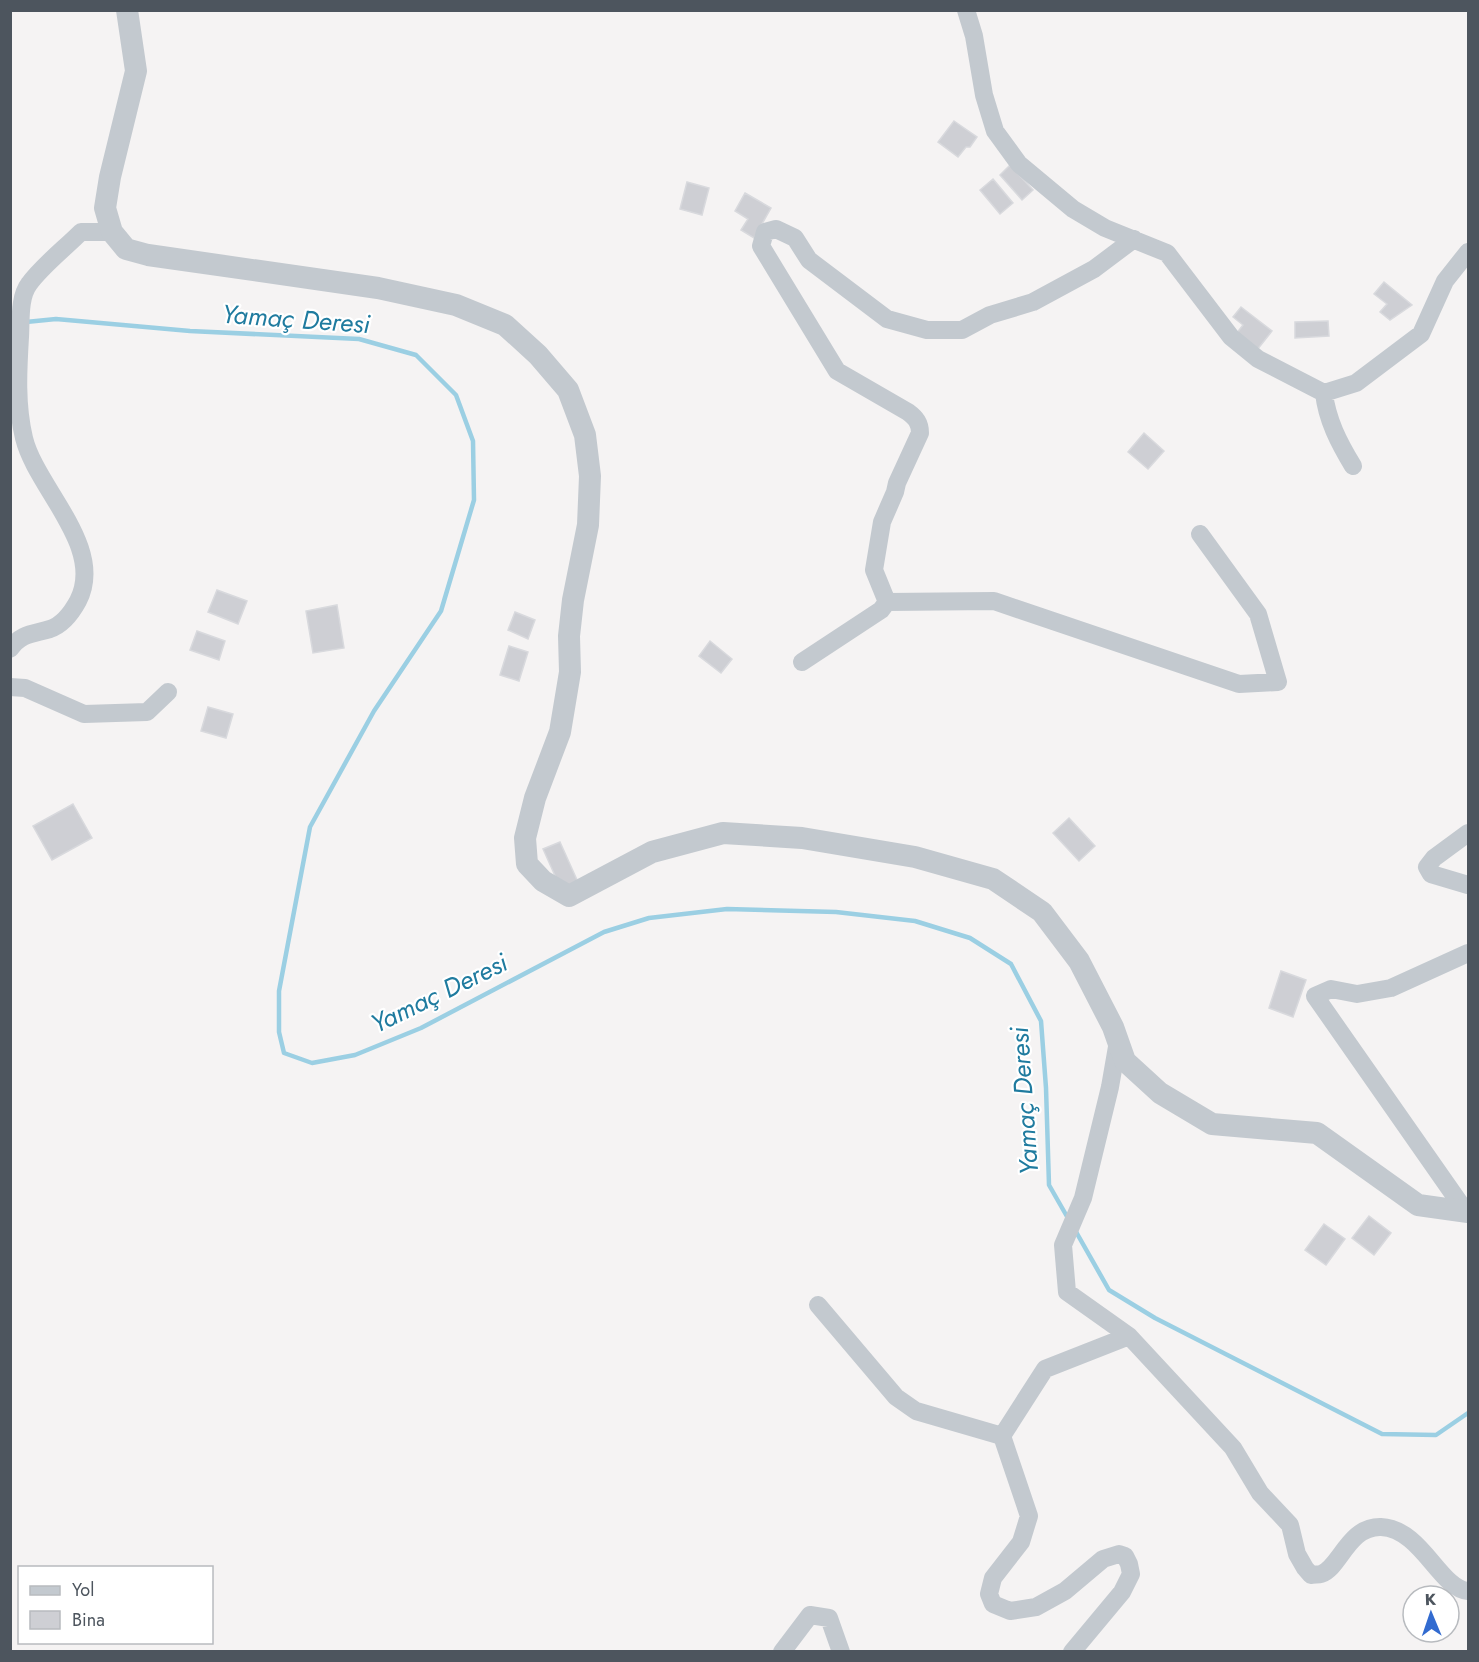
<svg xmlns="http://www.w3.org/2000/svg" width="1479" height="1662" viewBox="0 0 1479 1662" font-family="Jost,sans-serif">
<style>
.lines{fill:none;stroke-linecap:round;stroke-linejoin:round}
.stream{stroke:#9bcfe3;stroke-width:4.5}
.building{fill:#cecfd4;stroke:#d8d9dd;stroke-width:1.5}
.minor{stroke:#c3c9cf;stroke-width:18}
.tertiary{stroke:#c3c9cf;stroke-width:22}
.labels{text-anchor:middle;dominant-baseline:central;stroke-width:4.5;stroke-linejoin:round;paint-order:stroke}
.water-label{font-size:26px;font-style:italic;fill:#1f7b9f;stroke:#fff}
</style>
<rect width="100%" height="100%" fill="#f5f3f3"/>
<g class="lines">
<path class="stream" d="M26 322 56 319 190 331 359 339 416 355 456 395 473 441 474 500 441 611 374 711 310 827 279 991V1032L284 1053 312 1063 355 1055 421 1028 604 932 649 918 727 909 836 912 915 921 970 938 1011 964 1041 1021 1046 1088 1049 1185 1069 1220
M1075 1230 1109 1290 1155 1318 1382 1434 1436 1435 1468 1413"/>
</g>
<path class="building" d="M954 121 977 137 970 147H966L958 157 938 142Z
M1010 165 1033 190 1022 200 1000 175Z
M993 179 1013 203 1000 214 980 190Z
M687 182 709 188 702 215 680 209Z
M745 193 771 208 754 238 741 230 748 219 735 211Z
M1384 282 1412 305 1390 320 1380 312 1387 304 1374 294Z
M1241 307 1272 331 1257 350 1236 334 1243 325 1233 317Z
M1328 321 1329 336 1295 338V322Z
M1144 433 1164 451 1148 469 1128 452Z
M217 590 247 601 238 624 208 612Z
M337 605 344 648 313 653 306 611Z
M515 612 535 620 528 639 508 630Z
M197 631 225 641 219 660 190 650Z
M710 641 732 659 721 673 699 656Z
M509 646 528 652 519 681 500 675Z
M208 707 233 714 226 738 201 731Z
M73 804 92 838 52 860 33 826Z
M1069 818 1095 846 1079 861 1053 833Z
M560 842 578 882 561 889 543 849Z
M1281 971 1306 980 1293 1017 1269 1008Z
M1369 1216 1391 1233 1374 1255 1352 1238Z
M1324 1224 1345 1239 1326 1265 1305 1250Z"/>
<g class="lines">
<path class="minor" d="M966 10 974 36 984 95 995 131 1019 164 1073 209 1105 228 1167 253 1231 337 1258 359 1324 393 1356 383 1421 334 1445 281 1468 252
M1324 393C1327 420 1339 443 1353 466
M887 602 874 570 882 522 895 492 897 483 920 433C920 423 916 418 908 412L837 371 761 246 765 232 776 229 795 238 809 260 887 319 927 330H962L990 315 1033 302 1094 269 1134 239
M887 602 994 601 1239 684 1278 682 1258 614 1200 534
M10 649C21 633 33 634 50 629 62 625 72 612 78 601 106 547 36 488 24 438 16 405 18 370 20 337 21 321 19 297 29 284 42 266 64 249 81 232H112
M802 662 881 610 887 602
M10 687 25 688 84 714 147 712 168 692
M1468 833 1434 858 1427 867 1431 874 1468 885
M1118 1041 1110 1087 1083 1198 1063 1245 1067 1292 1129 1336 1233 1448 1260 1493 1290 1525 1297 1554 1305 1568 1311 1575C1315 1574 1318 1575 1321 1574 1340 1568 1348 1526 1381 1527 1422 1529 1439 1588 1468 1591
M1466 1212 1315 996 1331 989 1357 994 1391 988 1468 953
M818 1305 896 1397 916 1411 1002 1436
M1002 1436 1029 1516 1021 1542 993 1578 989 1594 993 1604 1010 1611 1036 1607 1065 1591 1103 1559 1119 1554 1125 1556 1129 1564 1131 1574 1122 1592 1072 1652
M1002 1436 1045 1369 1129 1336
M782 1652 810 1615 829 1618 841 1652"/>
<path class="tertiary" d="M127 10 136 71 110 177 105 208 112 232 126 249 148 255 378 288 456 305 505 325 538 355 568 390 585 435 590 476 588 525 573 600 569 636 570 672 560 732 535 798 525 838 527 864 543 881 569 896 652 852 723 833 802 838 915 857 993 879 1042 912 1079 961 1113 1027 1125 1061 1160 1093 1212 1124 1317 1133 1418 1205 1468 1212"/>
</g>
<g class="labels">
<g class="water-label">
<text transform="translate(296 319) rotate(4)">Yamaç Deresi</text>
<text transform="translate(439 993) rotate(-26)">Yamaç Deresi</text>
<text transform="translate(1024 1101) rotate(-94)">Yamaç Deresi</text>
</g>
</g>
<rect width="1479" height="1662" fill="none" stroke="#4d555e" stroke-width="24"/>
<rect x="18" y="1566" width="195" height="78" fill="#ffffff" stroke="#b8bbbf" stroke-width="1.5"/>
<rect x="30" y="1586" width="30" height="9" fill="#c3c9cf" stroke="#b8bbbf" stroke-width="1.5"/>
<text x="72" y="1596" font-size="18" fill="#4d555e">Yol</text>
<rect x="30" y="1611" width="30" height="18" fill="#cecfd4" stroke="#b8bbbf" stroke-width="1.5"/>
<text x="72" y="1626" font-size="18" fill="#4d555e">Bina</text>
<g transform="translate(1431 1614) rotate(358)"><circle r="28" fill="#ffffff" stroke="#b8bbbf" stroke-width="1.5"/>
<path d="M0-4.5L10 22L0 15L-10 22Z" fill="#326bd0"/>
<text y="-9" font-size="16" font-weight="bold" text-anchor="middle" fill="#4d555e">K</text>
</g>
</svg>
